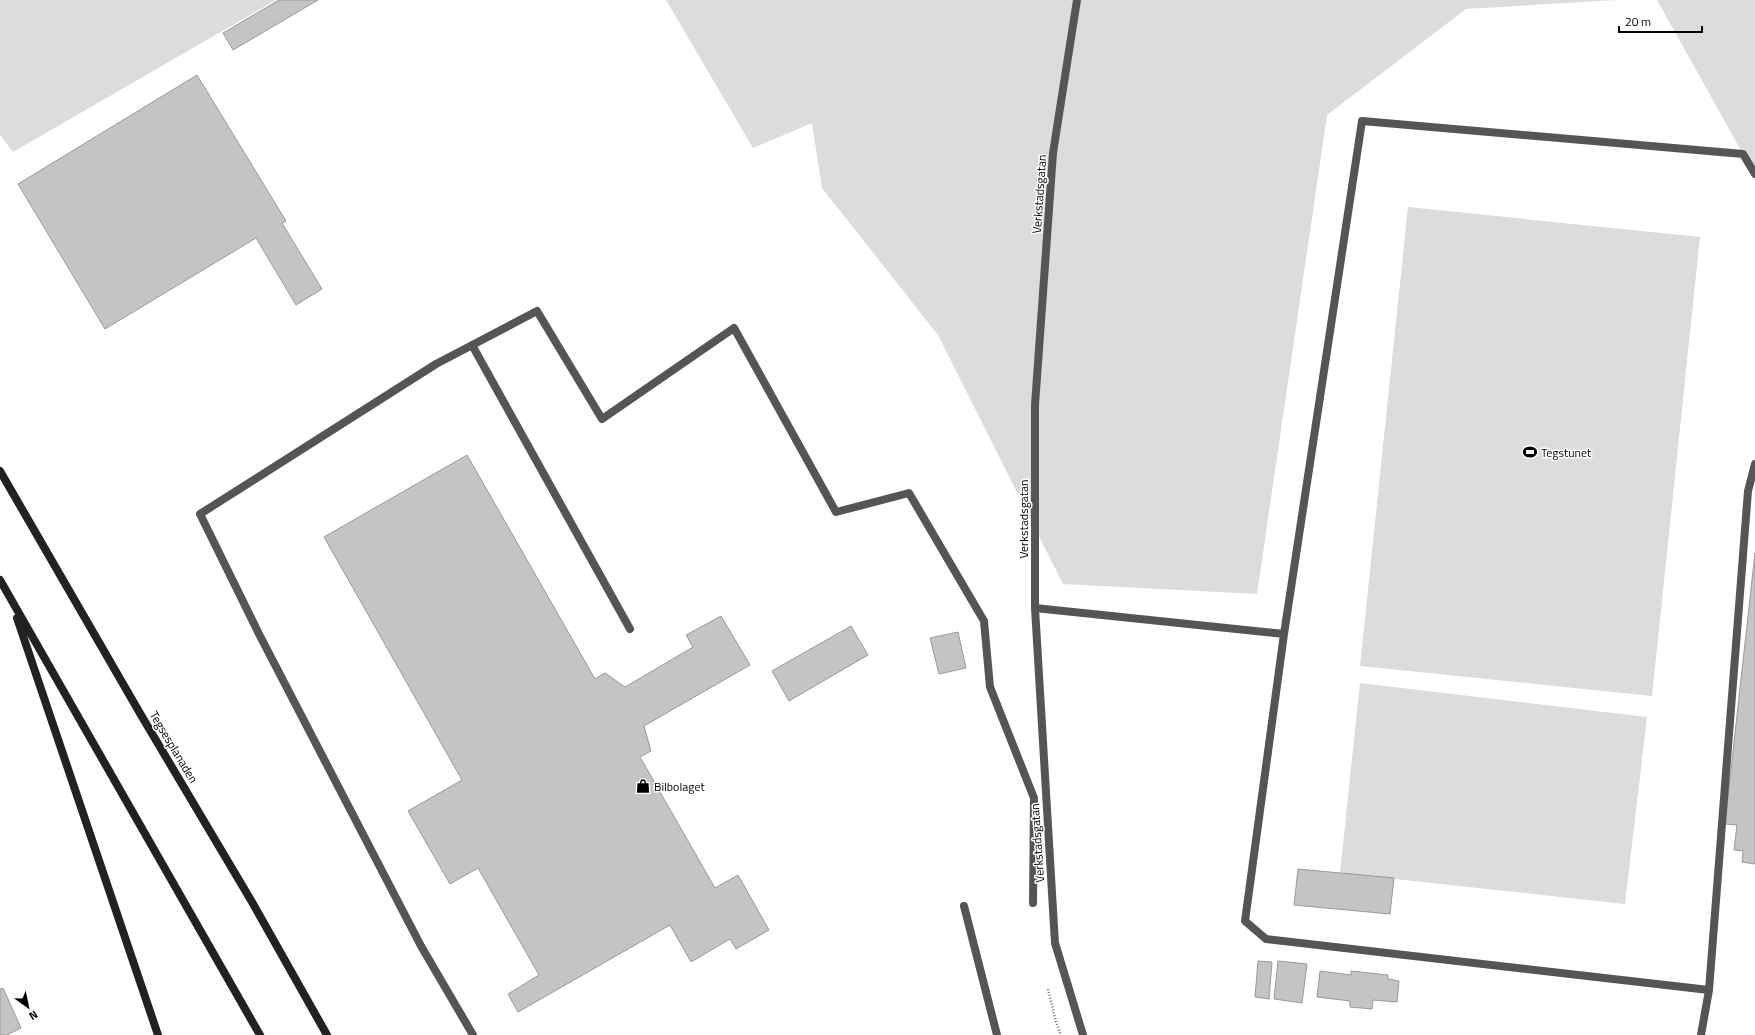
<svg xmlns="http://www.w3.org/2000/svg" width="1755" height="1035" viewBox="0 0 1755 1035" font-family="'Titillium Web',sans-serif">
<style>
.green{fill:#dcdcdc}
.building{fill:#c4c4c4;stroke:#999}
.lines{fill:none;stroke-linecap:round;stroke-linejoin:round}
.path{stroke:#777;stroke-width:2.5;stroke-dasharray:1 2;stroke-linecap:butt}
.lane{stroke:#555;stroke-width:8}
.street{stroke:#555;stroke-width:8}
.secondary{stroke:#222;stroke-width:8}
.labels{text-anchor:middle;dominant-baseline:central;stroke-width:3;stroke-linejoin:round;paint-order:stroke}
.street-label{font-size:12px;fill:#000;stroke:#fff}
.poi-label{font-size:12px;fill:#000;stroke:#fff;text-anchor:start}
</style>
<rect width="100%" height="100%" fill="#fff"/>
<path class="green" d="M0 0H276L13 152 0 135Z
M666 0H1616L1466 9 1327 115 1257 594 1063 584 938 335 822 188 812 123 753 148Z
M1657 0H1755V174L1743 154Z
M1408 207 1700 237 1652 696 1360 666Z
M1360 683 1647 717 1625 904 1340 873Z"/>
<path class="building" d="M279 0H318L233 50 223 33Z
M197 75 286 221 282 223 322 289 296 305 256 238 105 329 18 184Z
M467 455 595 679 605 673 625 687 693 647 686 635 721 616 750 665 644 726 651 751 640 757 715 888 738 875 769 930 736 949 730 939 691 962 670 925 518 1012 508 994 539 975 478 868 450 884 408 811 462 780 324 537Z
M1755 553V864L1742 862 1743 851 1734 850 1737 825 1725 824Z
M851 626 868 655 789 701 772 671Z
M958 632 966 668 939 674 930 638Z
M1298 869 1394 878 1390 914 1294 905Z
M1258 961 1272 962 1269 999 1255 997Z
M1278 961 1307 964 1302 1003 1274 999Z
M1320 971 1351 975V971L1388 975V979L1399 981 1397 1002 1373 1000 1372 1009 1350 1007V1001L1317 997Z
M3 988 21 1028 7 1035H0V989Z"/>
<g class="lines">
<path class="path" d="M1048 989 1056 1022 1061 1035"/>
<path class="lane" d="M472 345 630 629
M1035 608 1284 634 1245 921 1266 939 1709 990
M1284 634 1362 121 1743 154 1755 174
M964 906 997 1035
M473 1035 421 946 259 634 200 514 436 364 537 311 602 419 734 328 836 512 909 493 984 621 990 687 1034 798 1033 903
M1701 1035 1709 990 1748 491 1755 464"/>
<path class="street" d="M1077 0 1053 153 1035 405V608L1055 943 1083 1035"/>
<path class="secondary" d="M0 471 141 715 252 902 327 1035
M0 580 260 1035
M17 618 158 1035"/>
</g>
<defs>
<symbol id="stadium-bare" viewBox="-9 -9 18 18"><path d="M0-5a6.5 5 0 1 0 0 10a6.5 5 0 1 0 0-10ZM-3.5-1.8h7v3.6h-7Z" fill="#000" stroke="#fff" stroke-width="2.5" paint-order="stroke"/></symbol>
<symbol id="shop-bare" viewBox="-9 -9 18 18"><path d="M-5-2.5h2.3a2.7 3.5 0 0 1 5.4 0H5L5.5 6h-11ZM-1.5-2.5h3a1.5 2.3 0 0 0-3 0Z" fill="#000" stroke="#fff" stroke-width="2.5" paint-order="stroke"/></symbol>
</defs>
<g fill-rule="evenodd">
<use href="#stadium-bare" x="1520" y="442" width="20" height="20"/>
<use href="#shop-bare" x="633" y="776" width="20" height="20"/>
</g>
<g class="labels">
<g class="street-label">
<text transform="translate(1039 194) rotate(-86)">Verkstadsgatan</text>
<text transform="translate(1023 519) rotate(-90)">Verkstadsgatan</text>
<text transform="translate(174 747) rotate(59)">Tegsesplanaden</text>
<text transform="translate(1037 843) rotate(-94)">Verkstadsgatan</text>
</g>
<g class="poi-label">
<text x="1541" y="452">Tegstunet</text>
<text x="654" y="786">Bilbolaget</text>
</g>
</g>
<g transform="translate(28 1007) rotate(147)" stroke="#ffffff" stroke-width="3" paint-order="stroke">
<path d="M0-3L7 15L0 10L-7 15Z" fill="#000000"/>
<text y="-6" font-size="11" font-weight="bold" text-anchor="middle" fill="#000000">N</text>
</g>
<path d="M1619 26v6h83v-6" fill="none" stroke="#000000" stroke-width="2"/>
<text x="1625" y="26" font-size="12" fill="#000000" stroke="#ffffff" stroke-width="3" paint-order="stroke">20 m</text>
</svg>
